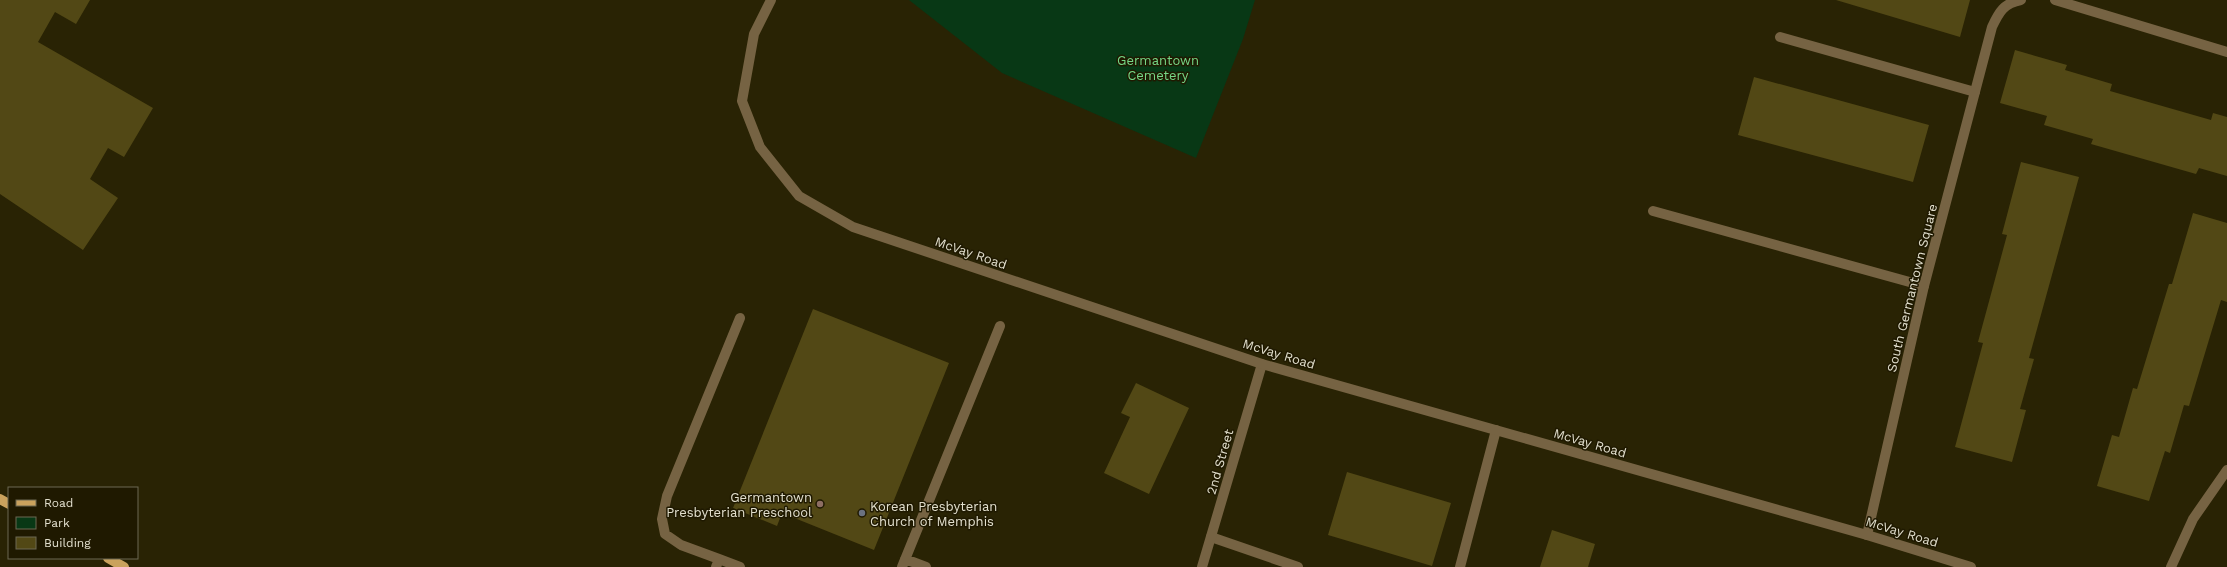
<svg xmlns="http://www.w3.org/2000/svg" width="2227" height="567" viewBox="0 0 2227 567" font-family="'Work Sans',sans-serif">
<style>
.green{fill:#083815}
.building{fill:#524815}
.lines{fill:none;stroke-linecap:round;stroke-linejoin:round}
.service{stroke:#766343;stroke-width:10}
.minor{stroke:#766343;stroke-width:10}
.tertiary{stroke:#766343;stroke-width:10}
.primary{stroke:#caa25d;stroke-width:10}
.education-dot{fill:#8d6e63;stroke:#1f1900;stroke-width:1.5}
.worship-dot{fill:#6b7280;stroke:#1f1900;stroke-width:1.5}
.labels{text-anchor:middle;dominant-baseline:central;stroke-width:3;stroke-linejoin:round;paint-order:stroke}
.park-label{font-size:13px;fill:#75d887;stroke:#1f1900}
.street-label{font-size:13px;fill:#e2dfcd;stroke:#1f1900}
.poi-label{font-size:13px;fill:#e2dfcd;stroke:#1f1900;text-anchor:end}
</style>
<rect width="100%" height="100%" fill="#292304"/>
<path class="green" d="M909 0H1255L1243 39 1196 158 1002 73Z"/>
<path class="building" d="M0 0H90L76 24 55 12 38 42 153 108 124 157 108 148 90 179 118 198 83 250 0 194Z
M1836 0H1970L1960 37Z
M2015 50 2067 65 2065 70 2112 84 2110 91 2211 120 2213 113 2227 117V176L2199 168 2196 174 2091 144 2093 139 2044 125 2047 116 2000 103Z
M1754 77 1929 125 1913 182 1738 135Z
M2021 162 2079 177 2029 358 2034 359 2020 409 2026 410 2012 462 1955 447 1983 343 1978 342 2007 235 2002 234Z
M2193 213 2227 223V302L2221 300 2189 406 2184 405 2170 453 2165 451 2149 501 2097 486 2112 435 2119 437 2133 388 2137 389 2169 284H2172Z
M813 309 949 363 874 550 782 513 777 526 733 508Z
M1136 383 1189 408 1149 494 1104 473 1130 417 1121 413Z
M1347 472 1451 503 1432 566 1328 535Z
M1552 530 1595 544 1588 567H1540Z"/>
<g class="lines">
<path class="service" d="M1780 37 1975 92
M1653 211 1924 286
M1211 537 1298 567
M719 559 681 545 665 534 662 519 667 496 740 318
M905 559 926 567
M716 567 719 559 740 567
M902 567 1000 326
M1460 567 1496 430"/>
<path class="minor" d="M2055 0 2227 52
M1867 535 1924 286 1992 27C1999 12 2004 3 2021 0
M1202 567 1262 364
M2171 567 2193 519 2227 470"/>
<path class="tertiary" d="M771 0 754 34 742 101 760 147 799 196 853 227 1262 364 1867 535 1971 567"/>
<path class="primary" d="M0 499 9 504
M108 558 124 567"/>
</g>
<circle class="education-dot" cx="820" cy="504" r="4"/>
<circle class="worship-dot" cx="862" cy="513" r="4"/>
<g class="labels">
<g class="park-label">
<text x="1158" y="60">Germantown<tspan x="1158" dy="15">Cemetery</tspan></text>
</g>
<g class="street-label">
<text transform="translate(971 253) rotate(19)">McVay Road</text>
<text transform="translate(1912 288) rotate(-76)">South Germantown Square</text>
<text transform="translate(1279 354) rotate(17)">McVay Road</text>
<text transform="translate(1590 443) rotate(16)">McVay Road</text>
<text transform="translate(1220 462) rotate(-74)">2nd Street</text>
<text transform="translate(1902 532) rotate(17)">McVay Road</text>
</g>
<g class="poi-label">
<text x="812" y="497">Germantown<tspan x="812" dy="15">Presbyterian Preschool</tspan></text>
<text x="870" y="506" text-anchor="start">Korean Presbyterian<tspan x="870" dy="15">Church of Memphis</tspan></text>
</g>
</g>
<rect x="8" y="487" width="130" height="72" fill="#1f1900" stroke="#6d6852"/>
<rect x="16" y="500" width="20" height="6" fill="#caa25d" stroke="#6d6852"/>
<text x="44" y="507" font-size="12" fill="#e2dfcd">Road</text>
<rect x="16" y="517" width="20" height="12" fill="#083815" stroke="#6d6852"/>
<text x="44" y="527" font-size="12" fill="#e2dfcd">Park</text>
<rect x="16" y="537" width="20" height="12" fill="#524815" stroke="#6d6852"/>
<text x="44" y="547" font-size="12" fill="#e2dfcd">Building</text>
</svg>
